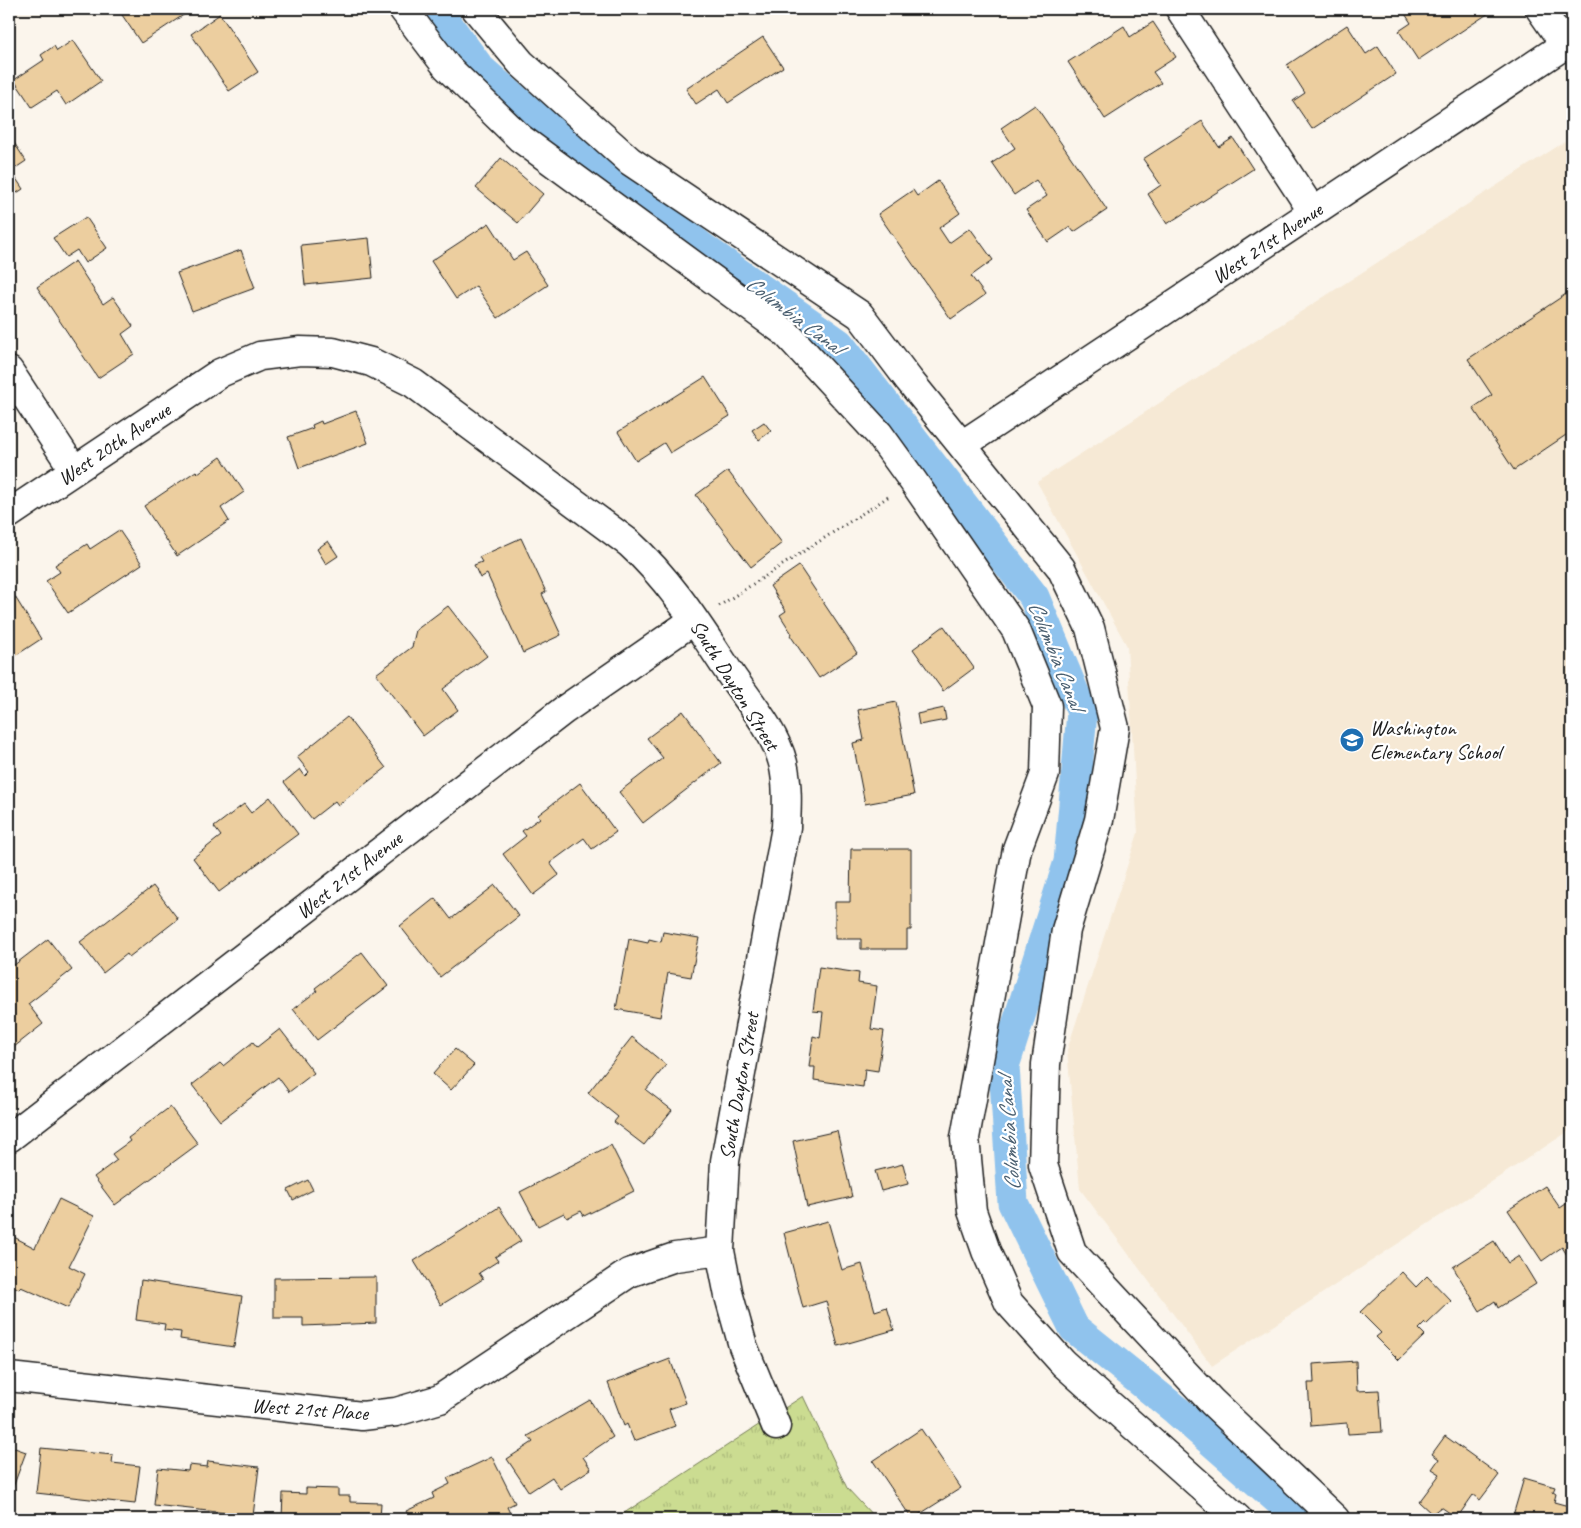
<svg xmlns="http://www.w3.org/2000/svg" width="1581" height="1528" viewBox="0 0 1581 1528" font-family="Caveat,sans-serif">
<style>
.built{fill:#f6e9d5}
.grass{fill:url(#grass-tufts);stroke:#747c56}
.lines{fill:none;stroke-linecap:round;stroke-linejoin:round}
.canal{stroke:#90c3ed;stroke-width:31}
.building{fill:#ecce9f;stroke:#1c1c1c}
.minor-casing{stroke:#1c1c1c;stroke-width:31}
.path{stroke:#1c1c1c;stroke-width:3;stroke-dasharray:1 4;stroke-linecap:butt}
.minor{stroke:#fff;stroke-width:28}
.labels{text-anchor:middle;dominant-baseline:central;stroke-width:4.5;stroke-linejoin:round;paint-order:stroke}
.street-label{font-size:21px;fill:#1c1c1c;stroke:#fff}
.poi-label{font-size:21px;fill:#1c1c1c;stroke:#fff;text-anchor:start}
.water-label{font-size:22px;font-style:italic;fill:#4a5f70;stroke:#fff}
</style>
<defs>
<pattern id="grass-tufts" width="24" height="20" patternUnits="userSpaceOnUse" patternTransform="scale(1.25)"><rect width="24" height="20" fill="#cbdc91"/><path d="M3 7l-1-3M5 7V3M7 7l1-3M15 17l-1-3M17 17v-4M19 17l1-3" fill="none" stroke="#aebc7c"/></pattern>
</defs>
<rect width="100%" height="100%" fill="#fbf5ec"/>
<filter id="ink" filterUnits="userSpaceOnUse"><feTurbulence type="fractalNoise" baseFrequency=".02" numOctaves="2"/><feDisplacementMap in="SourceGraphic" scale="10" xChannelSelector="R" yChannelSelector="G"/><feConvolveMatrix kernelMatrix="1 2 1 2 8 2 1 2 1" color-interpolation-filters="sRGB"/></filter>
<g filter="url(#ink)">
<path class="built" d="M1572 137V1129L1212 1366 1080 1189 1067 1050 1138 833 1127 646 1037 482Z"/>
<path class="grass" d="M803 1396 847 1488 876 1519H615Z"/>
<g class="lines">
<path class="canal" d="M436 9 480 69 556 135 704 249 839 344 1034 597 1082 712 1069 862 1004 1066 1013 1203 1074 1328 1176 1410 1300 1519"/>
</g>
<path class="building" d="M118 9H182L185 14 141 43Z
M1402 9H1495L1418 60 1399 31 1411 23Z
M220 14 258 72 229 91 191 34Z
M1153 22 1176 57 1153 72 1161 83 1105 119 1068 62 1124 26 1130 37Z
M1347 25 1366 54 1378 46 1396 74 1312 129 1293 101 1305 93 1287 65Z
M763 37 783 67 728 103 719 89 696 104 686 89Z
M73 40 101 81 66 105 57 91 32 107 14 80 44 60 41 55 54 46 57 51Z
M1035 105 1107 210 1074 232 1070 227 1048 242 1026 210 1047 196 1036 180 1014 195 992 163 1015 148 1001 128Z
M1202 121 1219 147 1233 138 1253 169 1167 224 1148 194 1161 185 1143 159Z
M9 135 26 161 11 171 23 189 9 198Z
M501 158 543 194 518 223 476 188Z
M938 181 960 213 939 228 949 243 970 228 993 260 971 276 985 295 951 319 878 214 913 190 917 196Z
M86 217 107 248 85 263 77 250 66 257 53 238Z
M489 223 513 260 526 252 548 285 498 318 476 286 456 299 431 261Z
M369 238 373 278 305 285 301 245Z
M241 250 255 288 192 311 177 273Z
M75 261 103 304 113 297 133 326 122 334 134 354 98 378 37 287Z
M1572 290V431L1514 470 1473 408 1492 395 1468 359Z
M705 377 730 416 670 453 664 443 636 461 618 432Z
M356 411 368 443 299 468 288 437 313 428 312 425 321 421 322 424Z
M764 422 771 431 759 440 752 430Z
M221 457 244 492 221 508 229 521 177 556 144 506 196 471 198 473Z
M728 471 782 543 751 567 696 495Z
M119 530 142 564 68 613 46 581 60 572 55 565 87 544 90 549Z
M521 538 546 592 542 594 561 635 523 653 487 574 480 578 474 565 482 562 479 557Z
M328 541 338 556 326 564 317 549Z
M799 566 857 653 819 678 790 635 792 634 780 615 786 611 770 586Z
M12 592 41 639 9 660V594Z
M448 606 487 656 443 689 458 710 423 736 376 674 412 647 416 630Z
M944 626 974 668 943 691 913 649Z
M896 702 914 795 865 804 853 743 864 740 858 710Z
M944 708 946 720 919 725 917 714Z
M683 711 721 763 643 823 619 792 663 758 647 738Z
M347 717 386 768 338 805 335 801 312 819 284 782 300 769 305 776 309 772 297 757Z
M580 783 616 832 592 849 584 838 550 863 559 875 533 895 503 854 526 836 522 831 540 818 538 815Z
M270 797 298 834 219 892 193 858 221 836 214 827 244 804 251 813Z
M851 849H911V930H907V949H861V939H835V902H850Z
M495 885 519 916 440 977 400 926 435 898 451 919Z
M153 886 178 919 129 957 127 954 103 973 80 942Z
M663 932 699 938 691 977 668 973 660 1017 616 1009 629 939 648 943 649 939 661 942Z
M48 939 72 970 28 1004 43 1024 9 1051V969Z
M362 952 388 986 317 1040 293 1009 317 991 315 988Z
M819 967 859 973 858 983 877 986 871 1029 884 1031 878 1071 865 1069 863 1087 814 1080 815 1067H809L813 1036 820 1038 823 1012 813 1011Z
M280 1029 314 1073 289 1092 278 1077 220 1121 192 1085 220 1063 223 1066 253 1042 257 1047Z
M632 1037 666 1065 646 1090 672 1110 644 1145 614 1122 618 1117 588 1093Z
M455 1049 474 1065 451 1090 433 1074Z
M170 1107 198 1144 115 1205 94 1177 117 1160 112 1154 130 1141 128 1138Z
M837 1131 852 1197 807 1207 793 1141Z
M611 1145 634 1191 584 1216 581 1211 567 1218 564 1213 538 1226 520 1192Z
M903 1164 908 1184 881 1191 875 1171Z
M308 1180 313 1190 293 1200 288 1190Z
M1545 1186 1560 1208 1572 1200V1263L1562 1247 1542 1261 1508 1210Z
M59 1199 94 1216 69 1266 85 1274 68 1308 21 1287 19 1289 9 1284V1243L12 1236 35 1248Z
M499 1207 521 1241 495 1257 498 1261 479 1273 483 1279 441 1305 414 1261Z
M828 1221 842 1270 862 1264 875 1311 887 1307 894 1330 838 1346 826 1301 803 1308 784 1233Z
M1494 1241 1508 1263 1519 1256 1536 1284 1498 1308 1495 1301 1480 1311 1453 1267Z
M1402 1272 1416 1287 1427 1276 1451 1301 1426 1325 1425 1323 1419 1329 1425 1335 1399 1360 1376 1337 1381 1333 1360 1312Z
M376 1277V1323L303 1326V1318H274V1278Z
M141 1280 242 1296 234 1347 180 1339 181 1332 164 1330 165 1324 136 1320Z
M670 1359 686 1403 669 1409 675 1426 634 1441 627 1424 624 1426 608 1383Z
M1356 1361 1357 1391 1379 1390 1382 1432 1348 1434 1347 1423 1311 1426 1308 1383H1314L1313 1364Z
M590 1400 613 1437 583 1457 591 1469 560 1489 552 1477 529 1492 507 1459 533 1442 528 1436Z
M921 1429 961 1488 912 1519 873 1461Z
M1445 1436 1499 1475 1480 1500 1473 1495 1457 1518 1441 1507 1432 1514 1419 1502 1440 1474 1432 1469 1439 1459 1432 1454Z
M9 1446 26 1452 9 1498Z
M41 1448 113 1455 112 1463 140 1466 135 1504 36 1493Z
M492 1457 515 1503 507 1507 513 1519H410L406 1511 434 1498 432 1493 450 1484 447 1478Z
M208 1461 259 1467 253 1516 154 1505 158 1468 188 1471 189 1465 207 1467Z
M1524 1478 1555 1487 1553 1492 1556 1494 1554 1502 1572 1507V1519H1512Z
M306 1488 338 1489V1496H350V1502L381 1503 380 1519H282L283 1493 306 1494Z"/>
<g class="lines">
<defs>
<path id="minor" d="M403 9 447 67 520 138 786 333 879 434 913 481 1016 630 1047 706 1045 774 1017 849 965 1138 972 1211 986 1251 1009 1303 1063 1363 1238 1519
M476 9 521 63 630 161 860 315 909 380 1061 568 1090 628 1115 728 1099 820 1066 930 1046 1064 1043 1165 1072 1252 1212 1402 1335 1519
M1180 9 1313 212
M1540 9 1565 45
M9 371 74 470
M962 445 1572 40
M9 514 220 373 260 356 300 351 333 352 371 362 413 383 629 543C672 582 701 630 733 678 751 704 775 732 783 763 788 784 787 806 786 827L725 1161 720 1251 729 1296 743 1346 776 1426
M9 1138 564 710 694 620
M9 1377 362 1416 396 1412 440 1399 629 1273 675 1257 720 1251"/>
</defs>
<use href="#minor" class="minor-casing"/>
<path class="path" d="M719 606 888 497"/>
<use href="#minor" class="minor"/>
</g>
</g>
<defs>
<symbol id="school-disc" viewBox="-11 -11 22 22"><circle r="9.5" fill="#1f6fb2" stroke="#fff"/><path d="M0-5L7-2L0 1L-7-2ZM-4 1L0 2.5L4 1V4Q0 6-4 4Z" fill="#fff"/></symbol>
</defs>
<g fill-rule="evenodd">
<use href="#school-disc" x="1338" y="726" width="28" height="28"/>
</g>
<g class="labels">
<g class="street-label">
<text transform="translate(1267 243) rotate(-34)">West 21st Avenue</text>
<text transform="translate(114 444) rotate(-34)">West 20th Avenue</text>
<text transform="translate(735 685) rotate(58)">South Dayton Street</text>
<text transform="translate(349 875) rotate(-38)">West 21st Avenue</text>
<text transform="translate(739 1086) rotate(-80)">South Dayton Street</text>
<text transform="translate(310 1409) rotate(4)">West 21st Place</text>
</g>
<g class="poi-label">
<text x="1370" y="728">Washington<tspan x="1370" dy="24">Elementary School</tspan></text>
</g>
<g class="water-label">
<text transform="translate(794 315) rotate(37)">Columbia Canal</text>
<text transform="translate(1056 655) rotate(68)">Columbia Canal</text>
<text transform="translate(1009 1134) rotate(-94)">Columbia Canal</text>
</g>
</g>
<rect width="1581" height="1528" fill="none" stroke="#fff" stroke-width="30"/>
<rect x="15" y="15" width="1551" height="1498" fill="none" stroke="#1c1c1c" stroke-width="2" filter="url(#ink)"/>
</svg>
